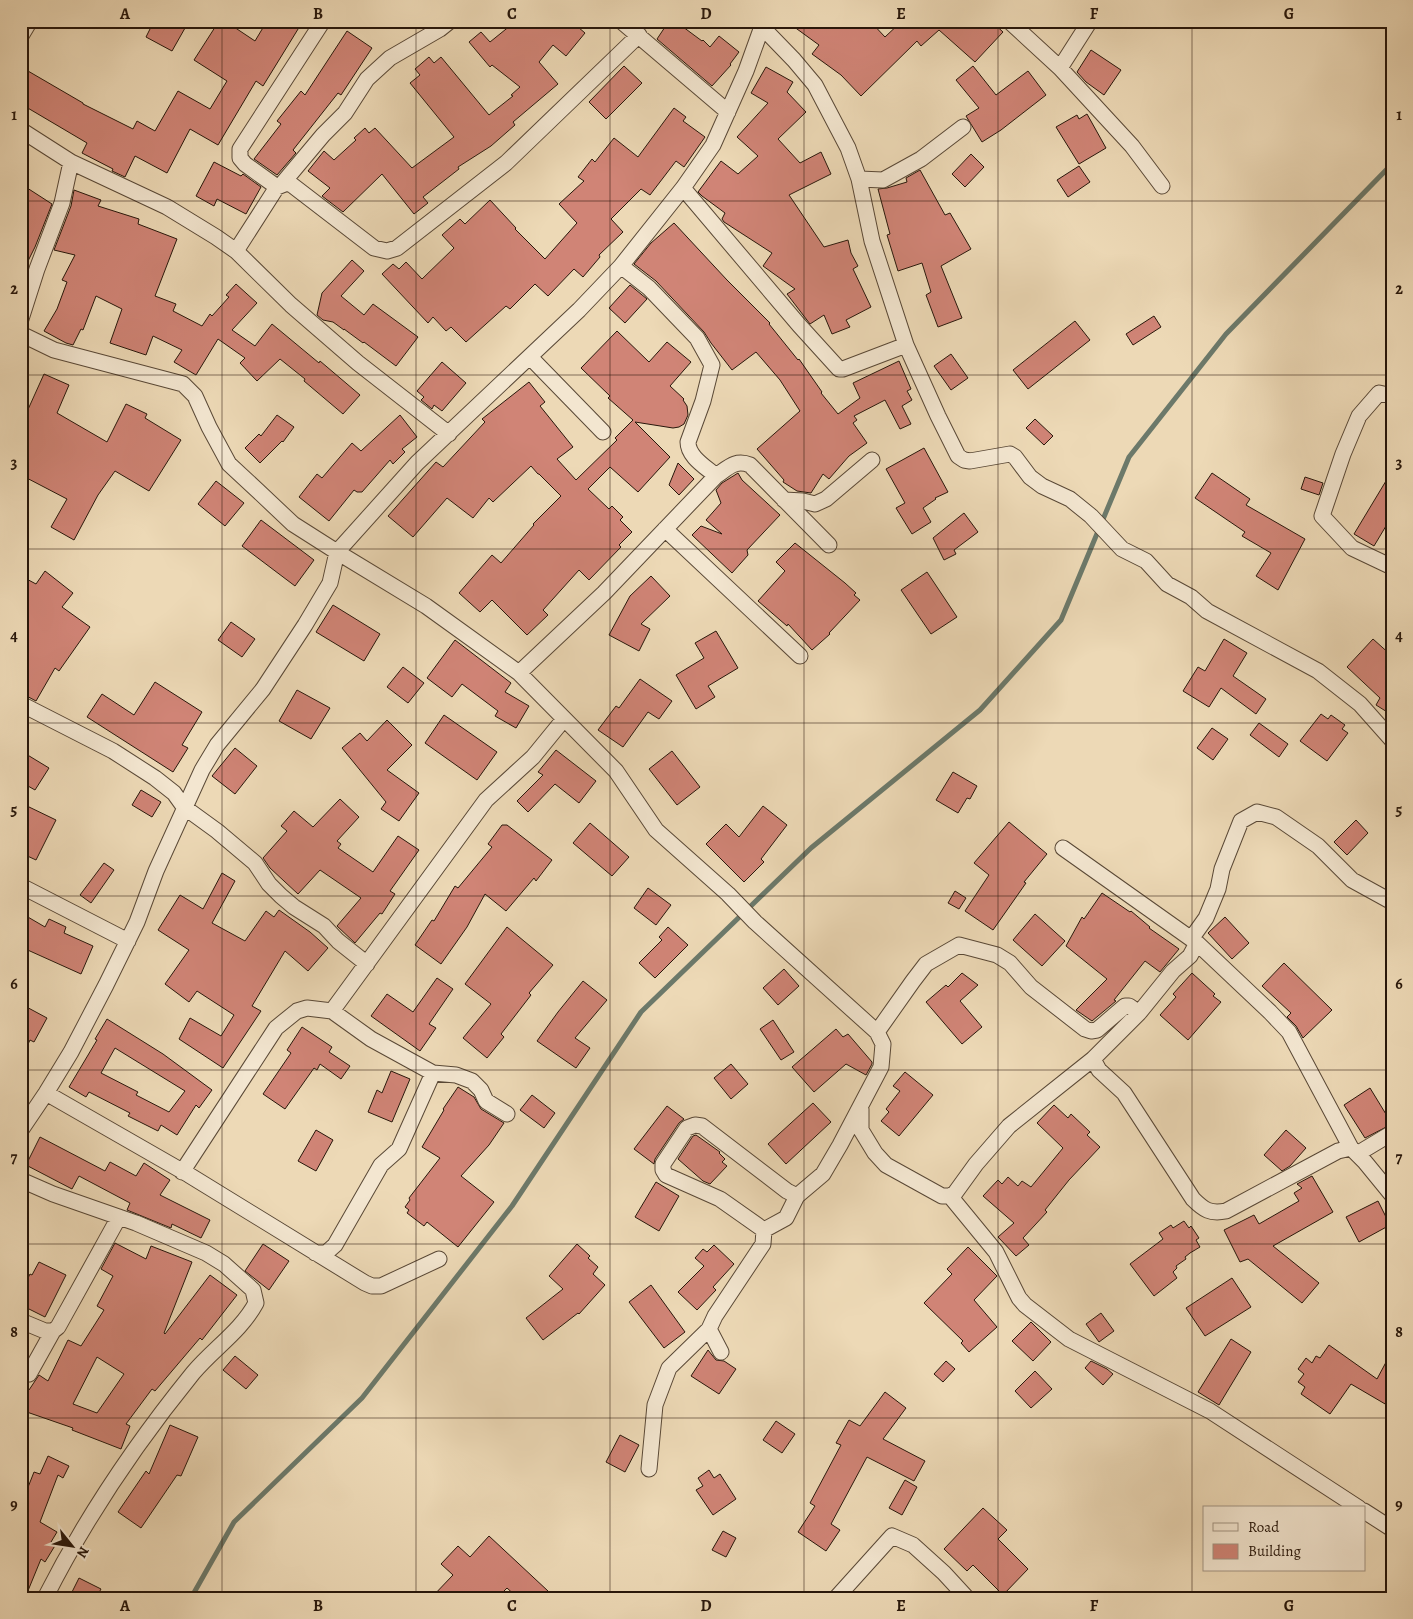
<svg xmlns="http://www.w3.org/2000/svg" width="1413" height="1619" viewBox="0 0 1413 1619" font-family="Alegreya,serif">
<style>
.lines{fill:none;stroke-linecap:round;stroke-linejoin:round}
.stream{stroke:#6c796a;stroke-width:5}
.building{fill:#d08476;stroke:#28170b;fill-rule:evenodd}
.street-casing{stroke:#594836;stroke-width:17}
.street{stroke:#f3e6d0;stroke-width:15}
.grid{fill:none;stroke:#28170b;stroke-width:1;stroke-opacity:0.55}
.neatline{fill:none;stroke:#28170b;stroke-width:2}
.grid-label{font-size:16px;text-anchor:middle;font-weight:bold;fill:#28170b}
</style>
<rect width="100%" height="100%" fill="#edd9b6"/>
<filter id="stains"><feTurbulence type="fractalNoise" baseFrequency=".004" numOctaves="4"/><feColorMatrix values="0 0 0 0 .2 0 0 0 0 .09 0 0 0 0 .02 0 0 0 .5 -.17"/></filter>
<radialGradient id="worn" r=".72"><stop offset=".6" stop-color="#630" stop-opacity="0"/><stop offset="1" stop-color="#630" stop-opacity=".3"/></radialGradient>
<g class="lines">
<path class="stream" d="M191 1598 234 1522 362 1398 512 1206 641 1012 811 848 980 710 1061 620 1129 457 1226 334 1392 164"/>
</g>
<path class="building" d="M154 21H189L172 51 146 37Z
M219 21H225L255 41 267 21H303L263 86 256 81 218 145 190 129 167 173 135 156 125 177 112 171 113 169 82 153 87 143 21 104V82L28 71 83 103V104L133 129 137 121 155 131 178 91 210 109 227 81 194 60Z
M516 21H571L585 33 566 56 553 45 539 62 558 84 513 122 515 125 491 146 458 167 459 169 423 197 428 203 414 214 382 174 343 212 322 196 330 188 308 171 324 151 334 160 356 140 354 138 365 128 369 133 375 128 412 168 454 137 410 83 420 75 415 69 429 57 434 63 441 57 489 115 513 96 511 95 520 87 492 65 490 67 469 42 481 32 490 42Z
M669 21H675L702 41 703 40 710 47 719 36 739 52 730 64 731 65 712 86 657 39Z
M786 21H870L885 37 902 21H991L1003 32 975 62 939 30 921 46 917 41 861 96 841 75 812 54 819 45Z
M347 31 372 48 341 95 338 93 293 150 296 153 277 175 254 159 281 124 277 121 301 91 305 95Z
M1091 50 1121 70 1104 95 1086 82 1077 72Z
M624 66 642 83 606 119 589 102Z
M973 66 996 95 1028 71 1046 95 1001 130 982 142 966 116 979 108 956 80Z
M766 67 793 82 787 92 806 112 778 139 800 163 821 152 831 174 789 195 824 247 848 240 851 253 858 266 853 269 871 307 846 320 850 327 832 334 824 315 810 324 787 294 795 289 763 266 772 253 724 222 722 219 725 213 702 196 698 192 721 161 738 174 758 156 737 137 768 103 751 93Z
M674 108 686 117 683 121 705 137 684 167 676 161 650 195 641 189 611 219 623 232 599 255 600 257 583 277 574 269 548 296 535 284 510 309 506 306 466 342 451 327 446 331 433 317 428 323 382 274 393 264 399 269 406 262 422 279 454 248 442 235 460 219 465 224 490 200 516 228 515 229 545 259 577 223 559 204 584 181 578 177 592 159 595 162 614 138 638 157Z
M1087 114 1106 148 1079 164 1056 127 1077 115 1079 119Z
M971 154 984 167 965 187 952 174Z
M214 162 241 176 243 174 261 187 246 214 217 199 214 206 196 196Z
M1079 166 1090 182 1068 197 1057 180Z
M920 170 945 215 950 213 971 249 941 266 962 318 938 327 926 295 931 292 922 263 898 271 887 235 890 234 878 189 887 188 907 182 906 178Z
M21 184 52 204 35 247 21 275Z
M74 190 101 200 98 206 139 219 138 224 177 239 155 296 176 304 173 311 202 326 210 314 212 316 229 297 226 295 236 284 257 303 232 330 255 346 272 324 319 363 320 361 360 395 343 414 304 381 305 379 280 359 257 381 240 363 245 358 218 339 196 375 174 362 182 350 153 336 146 355 110 343 122 309 96 296 83 330 81 329 73 345 66 343 44 331 57 309 67 282 62 280 75 255 54 250 71 206Z
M674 223 727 280 770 323 769 324 798 360 799 359 822 392 821 393 838 414 860 398 853 383 899 361 911 389 907 391 912 400 902 406 911 424 900 429 885 400 854 416 857 420 853 423 867 443 849 456 829 479 823 474 811 493 797 491 783 482 784 480 757 449 800 411 780 380 756 352 732 370 711 343 704 332 656 281 634 264 651 243Z
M352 260 364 271 341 296 364 315 373 304 418 337 396 366 364 342 363 343 344 329V330L333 322 323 320 317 315 322 293Z
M630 285 647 299 625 323 609 308Z
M1154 316 1161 327 1133 345 1126 334Z
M1075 321 1090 340 1028 389 1013 370Z
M617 331 649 362 667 342 691 362 670 386 684 399 683 400 687 406 688 415 684 424 679 427 673 428 635 422 670 457 638 492 610 467 588 489 609 509 612 506 623 517 620 520 632 532 619 545 621 547 589 580 579 570 543 610 548 615 527 635 492 600 480 612 459 593 492 555 501 563 534 525 533 524 561 496 539 474H538L531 466 493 502 489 498 473 518 447 498 413 537 388 516 436 462 443 467 485 422 482 419 529 382 545 402 540 406 573 447 557 459 576 480 617 440 615 438 633 420 608 398 610 396 581 368Z
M951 354 968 378 951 390 934 366Z
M442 362 466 383 442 411 434 405 432 409 421 400 424 397 417 391Z
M44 374 69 385 57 413 107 442 126 404 147 414 145 418 181 440 149 491 115 471 98 495 74 540 51 527 67 499 21 475V425Z
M277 415 294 427 283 442 282 441 260 463 245 448 259 434 261 436Z
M400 415 417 437 402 449 405 452 393 464 390 460 362 492H357L354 490 329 521 299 497 317 474 322 478 352 443 361 451Z
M1035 419 1053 436 1044 445 1026 428Z
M924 448 948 492 935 498 936 499 923 508 931 522 912 534 896 508 905 503 886 469Z
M678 463 694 479 679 495 669 485Z
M1392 471V516L1374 546 1354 534Z
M738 473 742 480 780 515 747 550 748 555 732 573 692 535 701 526 722 534 706 520 721 503 716 490 722 483Z
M1212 473 1250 499 1246 505 1305 539 1278 590 1256 576 1271 553 1242 536 1245 532 1195 498Z
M1305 477 1323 483 1319 495 1301 489Z
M216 481 244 503 225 526 198 504Z
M964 513 978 532 954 550 956 554 944 560 933 538Z
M261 520 314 560 295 586 242 546Z
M795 543 845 583 856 593 854 595 860 600 829 633 830 634 812 650 788 624 787 626 758 601 785 571 776 562Z
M45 571 73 593 62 607 90 627 59 671 55 668 36 701 21 693V576L36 584Z
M927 572 957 617 931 634 901 590Z
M651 576 670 596 641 624 650 629 639 651 609 635 630 596Z
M333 605 380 634 364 661 316 632Z
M231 622 255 639 242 657 218 640Z
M716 631 738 668 708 686 715 697 696 709 676 675 704 658 695 643Z
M1224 639 1247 653 1233 676 1266 699 1256 714 1221 688 1209 707 1183 691 1198 667 1205 671Z
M1373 639 1392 656V715L1376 705 1380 698 1347 667Z
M455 640 511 683 505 692 529 706 516 728 495 716 498 711 462 684 452 697 427 678Z
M403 667 424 683 408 703 387 687Z
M640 679 672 701 659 719 648 712 623 747 598 730 616 706 619 708Z
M155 682 202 712 182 745 188 748 173 772 87 717 102 694 134 715Z
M297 690 330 708 311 739 279 721Z
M1321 714 1328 719 1331 715 1345 725 1342 729 1348 733 1327 761 1300 741Z
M444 715 497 752 477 780 425 743Z
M387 720 412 745 387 770 419 793 399 821 381 809 386 802 342 748 360 733 367 741Z
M1259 723 1288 744 1279 757 1250 735Z
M1212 728 1228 739 1213 760 1197 748Z
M235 748 257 766 235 794 212 776Z
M556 750 596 781 579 803 555 784 528 812 517 801 543 775 538 772Z
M21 751 49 768 35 790 21 782Z
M672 751 700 787 677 805 649 769Z
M953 772 977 786 970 799 967 798 958 813 936 800Z
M141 790 161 802 152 817 132 805Z
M340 799 359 817 337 841 341 844 338 848 373 872 398 836 419 850 390 891 395 894 382 914 380 913 355 943 337 926 361 898 320 870 298 894 270 868 263 858 287 831 281 826 294 811 313 827Z
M27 806 56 820 36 860 21 853V818Z
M763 806 787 825 761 859 764 862 744 882 706 844 726 824 739 837Z
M1356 820 1368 833 1347 855 1334 842Z
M1009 822 1047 854 1024 882 1026 883 993 930 965 911 989 875 974 863Z
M590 823 629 857 612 876 573 843Z
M502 825H507L552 860 536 881 534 878 506 911 485 894 467 927 441 964 415 945 432 920 434 921 455 886 458 888 492 847 488 844Z
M104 863 114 870 91 903 80 895Z
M222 873 235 881 212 923 245 941 266 911 274 917 279 910 310 932 328 948 308 971 285 951 252 1006 261 1011 223 1068 179 1039 190 1018 221 1036 234 1015 197 991 189 1002 165 984 189 950 158 930 180 895 203 909Z
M648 888 671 905 656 925 634 908Z
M955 891 966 898 959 909 948 903Z
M1102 893 1130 912 1131 911 1150 927 1149 928 1179 949 1160 972 1145 961 1114 1000 1116 1001 1092 1021 1076 1010 1107 979 1066 946 1082 917 1084 919Z
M21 913 45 927 49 919 66 927 64 933 93 946 81 974 21 947Z
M1035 914 1065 941 1042 966 1013 940Z
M1225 917 1249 943 1232 959 1208 933Z
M507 927 553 965 529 993 531 995 501 1034 504 1037 487 1058 463 1038 491 1004 465 984Z
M668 927 688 945 655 978 639 963 662 940 659 937Z
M1284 963 1332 1010 1303 1038 1296 1026 1287 1017 1291 1013 1262 986Z
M784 969 799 986 778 1005 763 988Z
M962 973 978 985 960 1001 982 1027 962 1044 926 1002 946 985 948 987Z
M1192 973 1215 994 1213 996 1221 1002 1188 1040 1160 1015 1176 997 1173 994Z
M437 978 453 989 429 1024 436 1028 420 1051 371 1016 387 994 413 1012Z
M583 981 607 1000 575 1038 590 1048 576 1068 537 1041 558 1012Z
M21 1004 47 1018 34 1042 30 1040 21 1059Z
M107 1019 163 1054 212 1090 199 1108 196 1105 177 1135 161 1125 158 1131 128 1116 130 1113 89 1092 86 1097 69 1087 97 1040 95 1039ZM115 1048 185 1091 169 1112 136 1095 138 1092 101 1073Z
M773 1020 794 1052 781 1060 760 1029Z
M302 1027 332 1047 329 1052 350 1066 341 1079 320 1064 317 1070 314 1068 285 1109 263 1094 291 1053 287 1050Z
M836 1029 843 1037 848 1034 872 1062V1064L866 1075 846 1064 814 1092 792 1067Z
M731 1064 748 1084 731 1099 714 1078Z
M391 1071 410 1079 392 1122 368 1112 377 1090 382 1093Z
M905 1072 933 1095 899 1136 881 1121 889 1112 886 1109 900 1091 893 1086Z
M458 1087 474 1097 481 1109 504 1123 489 1145 461 1176 494 1202 458 1247 427 1222 424 1226 407 1213 409 1210 405 1207 410 1200 409 1198 440 1158 422 1147 444 1110 443 1109Z
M1370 1088 1392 1124 1365 1138 1344 1105Z
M532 1095 555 1113 544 1128 520 1110Z
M813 1103 831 1122 786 1164 768 1144Z
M1054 1105 1068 1118 1071 1114 1090 1132 1087 1135 1100 1147 1069 1180 1045 1210 1047 1212 1023 1238 1029 1245 1016 1256 998 1237 1014 1223 983 1196 998 1180 1002 1184 1008 1177 1018 1186 1022 1181 1031 1187 1063 1148 1037 1123Z
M667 1106 684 1119 679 1123 655 1159 654 1164 634 1149Z
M316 1130 333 1140 316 1171 298 1161Z
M1286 1130 1306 1148 1290 1166 1282 1171 1264 1155Z
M696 1135 720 1152 719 1153 725 1159 722 1162 727 1166 710 1184 703 1181 678 1159 693 1136Z
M40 1137 105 1171 110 1162 136 1176 144 1163 170 1180 160 1195 210 1220 201 1238 172 1224 171 1228 127 1210 130 1203 79 1176 72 1189 26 1165Z
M1312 1176 1333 1212 1273 1246 1319 1283 1302 1303 1248 1259 1240 1262 1224 1230 1254 1215 1259 1224 1299 1201 1294 1193 1302 1188 1297 1184Z
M656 1182 679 1196 659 1231 635 1217Z
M1378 1201 1390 1225 1359 1242 1346 1217Z
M1184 1221 1189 1228 1191 1226 1199 1238 1196 1240 1200 1247 1190 1253 1185 1257 1186 1259 1176 1266 1177 1268 1173 1272 1177 1278 1154 1296 1130 1264 1163 1239 1159 1233 1171 1225 1173 1228Z
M115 1243 146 1259 151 1246 192 1262 164 1333 165 1334 210 1275 237 1295 202 1340 200 1338 155 1391 152 1389 126 1424 130 1426 121 1449 72 1430 73 1428 21 1410V1387L29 1390 39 1375 48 1381 68 1340 81 1346 104 1310 97 1306 113 1276 101 1269ZM97 1357 124 1374 97 1413 73 1404Z
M263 1244 289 1261 269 1290 245 1271Z
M577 1244 590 1256 588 1258 598 1267 593 1274 605 1285 579 1314 578 1313 543 1340 526 1318 563 1289 549 1276Z
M714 1245 734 1264 713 1287 716 1290 697 1310 678 1292 704 1266 695 1258 703 1249 707 1252Z
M968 1247 997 1276 974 1300 997 1327 969 1352 961 1343 963 1341 924 1303 952 1274 947 1269Z
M39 1262 66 1275 45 1317 21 1305V1292L30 1274 32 1275Z
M1232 1278 1251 1307 1205 1336 1186 1308Z
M651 1285 685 1332 664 1348 629 1302Z
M1101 1313 1114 1331 1099 1342 1086 1324Z
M1031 1322 1051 1342 1033 1361 1012 1341Z
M1231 1339 1251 1352 1219 1405 1198 1392Z
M1329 1345 1377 1379 1392 1351V1408L1351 1384 1330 1414 1301 1394 1305 1387 1298 1382 1304 1374 1298 1369 1306 1358 1312 1363 1316 1356 1320 1358Z
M708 1350 716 1360 724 1361 736 1369 719 1394 691 1376Z
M235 1356 258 1375 246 1389 223 1370Z
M946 1361 955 1369 943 1382 934 1374Z
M1091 1361 1107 1369 1113 1374 1103 1385 1085 1368Z
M1035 1371 1052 1389 1031 1408 1015 1391Z
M885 1392 906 1408 883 1439 925 1461 914 1481 867 1457 831 1524 840 1530 826 1551 798 1532 815 1506 810 1503 841 1445 836 1443 849 1420 860 1426Z
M776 1421 795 1434 782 1453 763 1440Z
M170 1425 198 1437 181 1476 177 1475 141 1528 118 1512 146 1471 149 1474Z
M620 1435 639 1445 625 1472 606 1462Z
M48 1456 69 1466 63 1478 58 1475 40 1522 57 1532 51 1542 56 1544 45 1562 41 1559 25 1598H21V1505L34 1472 40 1474Z
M709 1470 714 1478 720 1474 736 1499 713 1515 696 1490 703 1486 698 1478Z
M905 1480 917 1487 902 1515 889 1508Z
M983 1508 1007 1530 998 1539 1028 1569 1003 1595 973 1565 967 1571 944 1549Z
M723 1531 736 1538 726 1557 712 1550Z
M489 1536 548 1591 542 1598H518L507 1588 497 1598H431L453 1575 441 1564 458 1546 470 1557Z
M79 1578 101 1589 96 1598H69Z"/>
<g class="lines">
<defs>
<path id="street" d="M621 21 728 112
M1009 21 1060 68 1132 146 1162 186
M762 27 794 60 815 85 848 148 859 179 872 241 906 345 938 416 958 456 964 460 970 461 1010 454 1015 457 1030 477 1042 486 1070 499 1091 516 1122 549 1146 561 1167 584 1191 597 1207 611 1318 671 1360 704 1392 740
M21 36 30 21
M1060 68 1090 21
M21 130 71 162 167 207 216 237 236 251 291 305 358 363 449 434
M859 179 883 180 921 159 963 127
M282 184 323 135 345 113 367 79 390 58 440 29 450 21
M277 187 245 164 240 158V149L323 21
M683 188 799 325 839 369H843L906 345
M236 251 277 187 287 183 292 185 374 248 387 251 397 248 506 163 639 35
M621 266 649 288 697 338 712 365 703 401 688 442C688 457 706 467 716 476
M21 319 37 269 62 203 71 162
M21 334 54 350 183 384 195 396 209 427 229 464 257 490 293 524 337 552 426 606 519 673 616 771 656 830 728 894 755 922 877 1032 883 1044 881 1067 840 1145 823 1174 797 1196 786 1218 764 1230
M530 357 603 432
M1392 396 1379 393 1359 416 1343 454 1322 516 1352 548 1392 567
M784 500 803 501 815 504 826 499 872 460
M665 529 800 656
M519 673 604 593 716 476C728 468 735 459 750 465L829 545
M21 704 113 751 155 778 174 793 184 807 217 831 255 863 269 884 281 896 294 907 324 926 338 941 367 964
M1063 848 1197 943
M21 886 128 941
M1191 939 1206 918 1218 889 1222 869 1241 821 1257 812 1276 817 1318 846 1352 880 1392 902
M332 1011 486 800 533 757 564 719
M877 1032 913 981 926 964 959 945 997 955 1010 963 1031 987 1085 1029 1091 1031 1097 1030 1125 1006H1129L1139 1013
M1093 1059 1099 1070 1124 1093 1193 1199C1204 1210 1210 1214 1226 1211L1338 1151 1351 1148 1365 1162 1392 1195
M46 1093 189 1175 365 1283 372 1286H381L439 1259
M861 1109V1130L875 1153 886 1165 942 1196H950L955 1193 976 1164 1009 1126 1093 1059 1139 1013 1173 971 1190 956 1197 943 1270 1012 1289 1032 1351 1148
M21 1130 46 1093 71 1052 106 985 137 922 156 871 202 770 217 745 263 689 305 625 330 583 337 552 417 463 579 310 621 266 683 188 713 145 746 71 764 21
M1357 1154 1392 1133
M182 1172 276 1028 297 1011 307 1008 332 1011 371 1039 433 1073 456 1075 472 1081 481 1090 486 1101 507 1114
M21 1180 53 1194 136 1223 206 1253 224 1264 253 1290 256 1303C241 1331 213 1349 193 1373 137 1442 85 1519 45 1598
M950 1196 996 1252 1019 1298 1025 1305 1069 1339 1210 1411 1359 1508
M764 1230 720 1199 666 1175 663 1170V1164L687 1128 695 1125 702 1126 787 1191 797 1196
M315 1253H326L335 1245 381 1165 399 1149 433 1073
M21 1321 45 1331H53L58 1327 119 1217
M721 1352 709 1329 715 1316 763 1244 764 1230
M29 1374 53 1331
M649 1469 655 1405 669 1368 709 1329
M1364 1511 1392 1529
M837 1597 892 1536 913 1545 944 1573 967 1598"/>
</defs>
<use href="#street" class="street-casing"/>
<use href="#street" class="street"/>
</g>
<path class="grid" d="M222 21V1598M416 21V1598M610 21V1598M804 21V1598M998 21V1598M1192 21V1598M21 201H1392M21 375H1392M21 549H1392M21 723H1392M21 896H1392M21 1070H1392M21 1244H1392M21 1418H1392"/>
<rect width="1413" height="1619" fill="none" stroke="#edd9b6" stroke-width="55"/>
<rect x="1203" y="1506" width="162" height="65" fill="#f3e6d0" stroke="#a29381"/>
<rect x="1213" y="1523" width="25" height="8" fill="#f3e6d0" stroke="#a29381"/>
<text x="1248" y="1532" font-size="15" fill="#28170b">Road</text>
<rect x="1213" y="1544" width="25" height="15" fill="#d08476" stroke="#a29381"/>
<text x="1248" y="1556" font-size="15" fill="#28170b">Building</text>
<g transform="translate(72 1546) rotate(120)" stroke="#f3e6d0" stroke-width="4" paint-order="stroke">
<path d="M0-4L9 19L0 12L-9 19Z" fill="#28170b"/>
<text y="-8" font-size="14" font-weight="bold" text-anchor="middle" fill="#28170b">N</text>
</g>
<rect x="28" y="28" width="1358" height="1564" class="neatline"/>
<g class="grid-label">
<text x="125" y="19">A</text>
<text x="318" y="19">B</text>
<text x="512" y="19">C</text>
<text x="706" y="19">D</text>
<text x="901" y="19">E</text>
<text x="1094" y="19">F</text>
<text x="1289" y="19">G</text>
<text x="14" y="120">1</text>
<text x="1399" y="120">1</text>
<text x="14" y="294">2</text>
<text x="1399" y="294">2</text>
<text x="14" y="468">3</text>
<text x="1399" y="468">3</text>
<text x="14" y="641">4</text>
<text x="1399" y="641">4</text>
<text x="14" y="815">5</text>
<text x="1399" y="815">5</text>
<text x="14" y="989">6</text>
<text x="1399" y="989">6</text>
<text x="14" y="1163">7</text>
<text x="1399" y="1163">7</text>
<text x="14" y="1337">8</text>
<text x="1399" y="1337">8</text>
<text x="14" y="1510">9</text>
<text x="1399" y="1510">9</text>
<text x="125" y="1611">A</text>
<text x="318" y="1611">B</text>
<text x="512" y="1611">C</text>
<text x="706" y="1611">D</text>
<text x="901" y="1611">E</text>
<text x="1094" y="1611">F</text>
<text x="1289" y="1611">G</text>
</g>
<rect width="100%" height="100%" filter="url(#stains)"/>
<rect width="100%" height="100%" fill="url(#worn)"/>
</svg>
